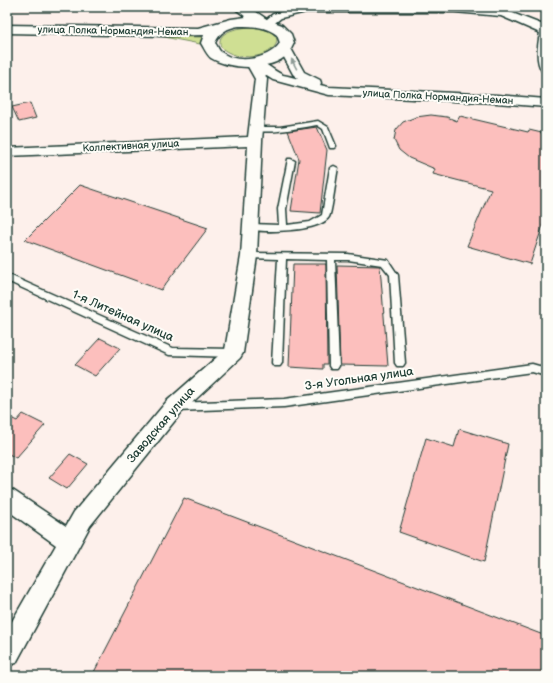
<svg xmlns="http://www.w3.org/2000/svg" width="553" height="683" viewBox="0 0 553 683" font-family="'Balsamiq Sans',sans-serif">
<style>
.green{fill:#cfdf93;stroke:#778e64}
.building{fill:#fcbfbd;stroke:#1f3d34}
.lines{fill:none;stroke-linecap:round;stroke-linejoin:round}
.service-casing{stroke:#1f3d34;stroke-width:3}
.minor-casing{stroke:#1f3d34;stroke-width:3}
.secondary-casing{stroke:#1f3d34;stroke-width:3}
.service{fill:#fdfcf7;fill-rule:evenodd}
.minor{fill:#fdfcf7;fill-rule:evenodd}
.secondary{fill:#fdfcf7;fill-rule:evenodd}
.oneway{fill:#8e9c96}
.labels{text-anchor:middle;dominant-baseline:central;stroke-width:4;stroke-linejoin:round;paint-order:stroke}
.far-street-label{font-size:10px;fill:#1f3d34;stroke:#fdfcf7}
.street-label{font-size:12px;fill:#1f3d34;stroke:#fdfcf7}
</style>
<rect width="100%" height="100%" fill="#fdf0eb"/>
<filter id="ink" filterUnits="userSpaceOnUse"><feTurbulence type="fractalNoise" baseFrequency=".025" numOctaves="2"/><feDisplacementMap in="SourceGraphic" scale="8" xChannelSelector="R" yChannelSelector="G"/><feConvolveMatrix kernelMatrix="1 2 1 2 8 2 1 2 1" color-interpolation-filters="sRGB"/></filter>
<g filter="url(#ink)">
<path class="green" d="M249 27C303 31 268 67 232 54 227 52 221 49 220 44 218 30 241 28 249 27Z
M159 36 202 37 200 44Z"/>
<path class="building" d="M30 103 36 118 19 122 12 107Z
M431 115 447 117 457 121 460 116 528 132 529 130 546 134V216L530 264 467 246 491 189 433 174 435 169 409 158 399 150 394 140 396 130 403 122 416 117Z
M317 127 327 150 320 213 291 211 299 159 288 131Z
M80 185 208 228 161 290 25 240Z
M293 264H326L327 364H323V369L289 367Z
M337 265 380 266 388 366 340 365Z
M100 338 120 348 95 376 75 365Z
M23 414 45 425 16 458 7 453V416L17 421Z
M459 429 508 444 484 562 399 532 426 438 454 447Z
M70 454 88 464 67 489 49 478Z
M184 498 546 636V676H92Z"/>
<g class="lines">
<defs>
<path id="service" d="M318 121 328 127 336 146 334 148H330L323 129 317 125C304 127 263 136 254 129L257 127H280Z
M288 159H291L295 161 286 209 287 225 310 222 322 215 330 168 334 166 338 168C336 176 332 212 329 217 320 232 264 233 248 229L247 227 248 225 251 224 279 225 278 209Z
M249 253 348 254 388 260 398 275 405 363 403 366H397L395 363 390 275 382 265 348 260H335L339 366 337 369H331L329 366 327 260 286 259 282 363 280 366H274L272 363 278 259 246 258 245 256 246 254Z
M7 274 173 348 234 349 237 350 239 353 237 356 234 357 169 355 7 281Z
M532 364 546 368V376L532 372 284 407 176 411 173 410 171 407 173 404 176 403 284 399Z"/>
<path id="minor" d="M300 7H471L507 11 546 26V72L542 71C535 60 538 45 540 33L501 16 454 12H306L281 18 271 26H263L261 24 273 14Z
M285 44 289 45 304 72 320 80 321 83 320 85 329 87 497 95 546 99V107L497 103 329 95 273 80 265 75 267 79 262 141 257 256 243 353 240 358 181 413 90 526 16 663 7 666V630L56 545 7 510V488L14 491 66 526 74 512 167 401 225 350 241 256 248 146 7 156V148L248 137 255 79 246 63 248 60C261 57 271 70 283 75 288 76 293 77 298 79L293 74 279 48 281 45Z"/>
<path id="secondary" d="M233 7H249L268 20 282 25 291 34 294 43C292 47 290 51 288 54 272 71 230 70 211 58 207 55 204 48 201 43L204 35 165 36 7 33V25L198 28 231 19 246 17ZM239 26C252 26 266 26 277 35L280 43C269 60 235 65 220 51 218 49 217 45 215 43 220 32 227 28 239 26Z"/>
</defs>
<use href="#service" class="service-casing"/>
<use href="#minor" class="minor-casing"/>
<use href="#secondary" class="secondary-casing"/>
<use href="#service" class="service"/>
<use href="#minor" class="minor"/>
<use href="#secondary" class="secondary"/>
</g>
<defs><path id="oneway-solid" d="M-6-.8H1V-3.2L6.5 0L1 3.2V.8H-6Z"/></defs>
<use class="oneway" href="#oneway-solid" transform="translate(294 64) rotate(-118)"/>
</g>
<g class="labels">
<g class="far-street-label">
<text transform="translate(113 31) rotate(1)">улица Полка Нормандия-Неман</text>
<text transform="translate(438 97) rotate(3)">улица Полка Нормандия-Неман</text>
<text transform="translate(131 146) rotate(-3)">Коллективная улица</text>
</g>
<g class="street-label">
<text transform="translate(123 316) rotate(24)">1-я Литейная улица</text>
<text transform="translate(359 379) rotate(-8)">3-я Угольная улица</text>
<text transform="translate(161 425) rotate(-49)">Заводская улица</text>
</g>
</g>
<rect width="553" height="683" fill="none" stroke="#fdfcf7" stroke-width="24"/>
<rect x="12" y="12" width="529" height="659" fill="none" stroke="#1f3d34" stroke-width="1.5" filter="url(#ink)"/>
</svg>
